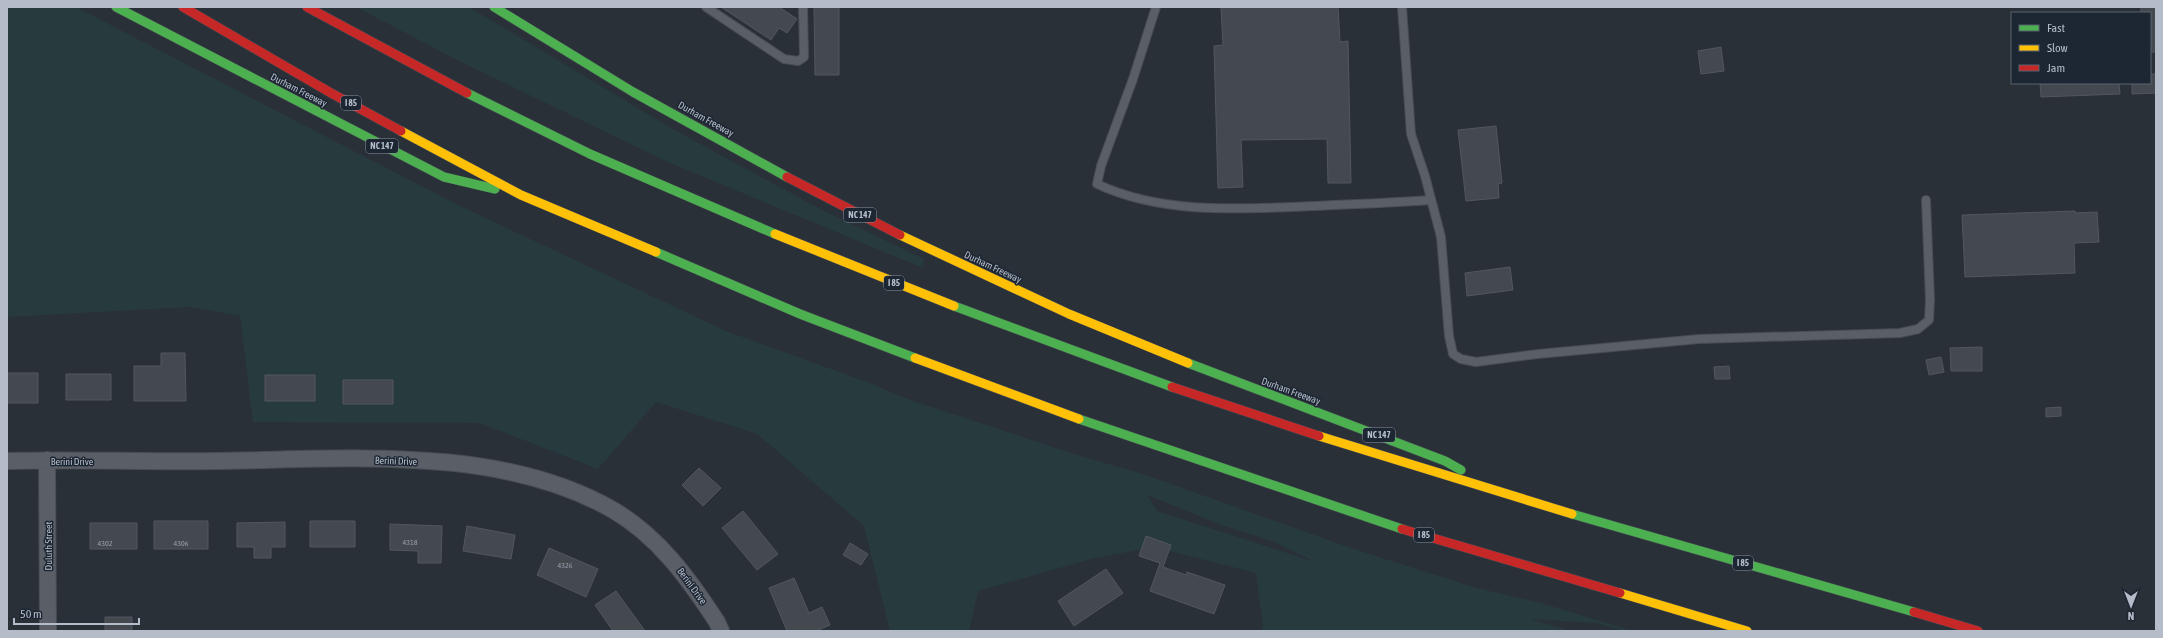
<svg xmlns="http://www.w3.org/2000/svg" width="2163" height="638" viewBox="0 0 2163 638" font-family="'Asap Condensed',sans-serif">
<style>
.green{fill:#273a3e;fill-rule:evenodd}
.building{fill:#444950;stroke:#52575f}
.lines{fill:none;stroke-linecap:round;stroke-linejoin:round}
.lane-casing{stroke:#484c53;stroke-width:10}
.street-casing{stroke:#484c53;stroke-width:18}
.fast-casing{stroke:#474c53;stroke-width:10}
.slow-casing{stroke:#474c53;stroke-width:10}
.jam-casing{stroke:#474c53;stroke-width:10}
.lane{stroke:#5a5e66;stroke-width:8}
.street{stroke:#5a5e66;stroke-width:16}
.fast{stroke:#4caf50;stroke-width:9}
.slow{stroke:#ffc107;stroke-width:9}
.jam{stroke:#c62828;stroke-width:9}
.labels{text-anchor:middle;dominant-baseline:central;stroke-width:3;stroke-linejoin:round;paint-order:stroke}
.number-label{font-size:8px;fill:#989fab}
.shield{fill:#1d2633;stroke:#878f9c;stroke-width:1}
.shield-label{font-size:9px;font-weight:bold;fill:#b4bcc9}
.street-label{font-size:10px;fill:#b4bcc9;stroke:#1d2633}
</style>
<rect width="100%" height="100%" fill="#2a3038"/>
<path class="green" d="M7 7H76L458 205 726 331 867 382 913 401 1074 454 1140 473 1351 548 1473 587 1541 603 1633 631H1623L1597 623 1531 619 1571 631H1261L1263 626 1256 573 1154 547 1095 558 978 591 969 631H890L864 526 757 434 656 402 598 469 480 423 253 422 240 316 190 307 7 317ZM1147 495 1221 525 1272 541 1315 562 1157 511Z
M356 7H469L671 128 822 210 924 259 923 268 670 163 461 62Z"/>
<path class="building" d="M721 7H779L797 19 787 33 779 28 771 40Z
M814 7H839V75H815Z
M1221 7H1338L1340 42 1348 41 1351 183H1328L1327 139 1241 140 1243 187 1218 188 1214 46 1223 45Z
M2141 7H2156V52H2150V13H2141Z
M1721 47 1724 71 1701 74 1698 51Z
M2150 74H2156V93L2132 94V83H2150Z
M2040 83H2119L2120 94 2041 97Z
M1496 126 1502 183 1498 184 1499 198 1466 201 1458 130Z
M2075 211V213L2097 212 2099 242 2074 243 2075 273 1965 277 1962 215Z
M1510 267 1513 290 1467 296 1465 273Z
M1982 347V371H1951L1950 348Z
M161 353H185L186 401H134V366H161Z
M1941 357 1944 372 1929 375 1926 360Z
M1729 366 1730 379H1715L1714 367Z
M7 373H38V403H7Z
M66 374H111V400H66Z
M265 375H315V401H265Z
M343 380H393V404H343Z
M2061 407V416L2046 417V408Z
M699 468 721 488 703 506 682 485Z
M743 511 778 554 757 570 722 528Z
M154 521H208V549H154Z
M310 521H355V547H310Z
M285 522V547H271V558H254V547H237V523Z
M90 523H137V549H90Z
M390 524 442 526 441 563H418V551L390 550Z
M467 526 515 535 511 559 463 551Z
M1146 536 1171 545 1163 567 1186 575 1187 572 1225 585 1214 614 1150 591 1160 563 1139 556Z
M850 543 868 554 861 565 843 555Z
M549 548 598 569 586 597 537 575Z
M1106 569 1123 593 1074 626 1058 601Z
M794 578 809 613 822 607 830 625 816 631H787L769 588Z
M616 591 645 631H613L595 605Z
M105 617H132V631H105Z"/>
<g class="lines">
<defs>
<path id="lane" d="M706 7 784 59 798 61 804 57 803 7
M1156 7 1133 79 1101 166 1097 184C1163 215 1242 209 1313 206 1353 204 1392 203 1431 200
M1402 7 1411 134 1425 176 1441 237 1449 336 1453 354 1461 359 1476 362 1538 354 1699 339 1900 333 1918 329 1929 320 1930 300 1926 200"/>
<path id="street" d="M47 460 48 631
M7 461C75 459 143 462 212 461 341 460 496 443 613 510 658 536 689 579 717 622L721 631"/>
<path id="fast" d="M116 7 444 177 495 189
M494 7 633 92 787 177
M467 93 590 154 775 234
M656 252 800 314 915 358
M954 306 1172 387
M1188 363 1445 461 1461 470
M1079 419 1402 529
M1572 514 1914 612"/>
<path id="slow" d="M401 131 521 195 656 252
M775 234 954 306
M900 235 1069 314 1188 363
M915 358 1079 419
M1319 436 1572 514
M1620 593 1747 631"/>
<path id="jam" d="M183 7 331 93 401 131
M307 7 467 93
M787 177 900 235
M1172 387 1319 436
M1402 529 1620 593
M1914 612 1978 631"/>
</defs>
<use href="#lane" class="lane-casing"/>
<use href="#street" class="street-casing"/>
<use href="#fast" class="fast-casing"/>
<use href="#slow" class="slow-casing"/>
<use href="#jam" class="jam-casing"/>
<use href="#lane" class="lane"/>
<use href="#street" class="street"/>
<use href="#fast" class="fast"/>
<use href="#slow" class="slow"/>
<use href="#jam" class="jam"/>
</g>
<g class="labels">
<g class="number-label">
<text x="410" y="542">4318</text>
<text x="105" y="543">4302</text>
<text x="181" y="543">4306</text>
<text x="565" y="565">4326</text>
</g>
<g class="shield">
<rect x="341" y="96" width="20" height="14" rx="3"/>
<rect x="366" y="139" width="32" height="14" rx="3"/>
<rect x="844" y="208" width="32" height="14" rx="3"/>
<rect x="884" y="276" width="20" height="14" rx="3"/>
<rect x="1363" y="428" width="32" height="14" rx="3"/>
<rect x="1414" y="528" width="20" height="14" rx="3"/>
<rect x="1733" y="556" width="20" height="14" rx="3"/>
</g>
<g class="shield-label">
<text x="351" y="103">I 85</text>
<text x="382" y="146">NC 147</text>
<text x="860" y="215">NC 147</text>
<text x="894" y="283">I 85</text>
<text x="1379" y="435">NC 147</text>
<text x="1424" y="535">I 85</text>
<text x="1743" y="563">I 85</text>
</g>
<g class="street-label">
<text transform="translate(299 90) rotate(27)">Durham Freeway</text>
<text transform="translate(706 119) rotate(29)">Durham Freeway</text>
<text transform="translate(993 267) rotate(25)">Durham Freeway</text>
<text transform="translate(1291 391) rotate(20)">Durham Freeway</text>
<text x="72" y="461">Berini Drive</text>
<text transform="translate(396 461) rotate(2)">Berini Drive</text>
<text transform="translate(48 546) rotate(-90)">Duluth Street</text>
<text transform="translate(692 586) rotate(54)">Berini Drive</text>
</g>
</g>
<rect width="2163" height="638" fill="none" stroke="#b4bcc9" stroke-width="16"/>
<rect x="2011" y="12" width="140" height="72" fill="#1d2633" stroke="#59626f"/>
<rect x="2019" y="25" width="20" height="6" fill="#4caf50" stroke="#59626f"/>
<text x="2047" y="32" font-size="12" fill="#b4bcc9">Fast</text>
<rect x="2019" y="45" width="20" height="6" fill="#ffc107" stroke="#59626f"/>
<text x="2047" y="52" font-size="12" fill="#b4bcc9">Slow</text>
<rect x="2019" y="65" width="20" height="6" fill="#c62828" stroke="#59626f"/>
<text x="2047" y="72" font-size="12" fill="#b4bcc9">Jam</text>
<g transform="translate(2131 606) rotate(180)" stroke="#1d2633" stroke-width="3" paint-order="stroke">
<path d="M0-3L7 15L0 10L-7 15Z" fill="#b4bcc9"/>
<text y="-6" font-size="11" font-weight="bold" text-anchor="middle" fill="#b4bcc9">N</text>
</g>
<path d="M14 618v6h125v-6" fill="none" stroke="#b4bcc9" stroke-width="2"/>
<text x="20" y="618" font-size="12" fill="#b4bcc9" stroke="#1d2633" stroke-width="3" paint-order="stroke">50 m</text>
</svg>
